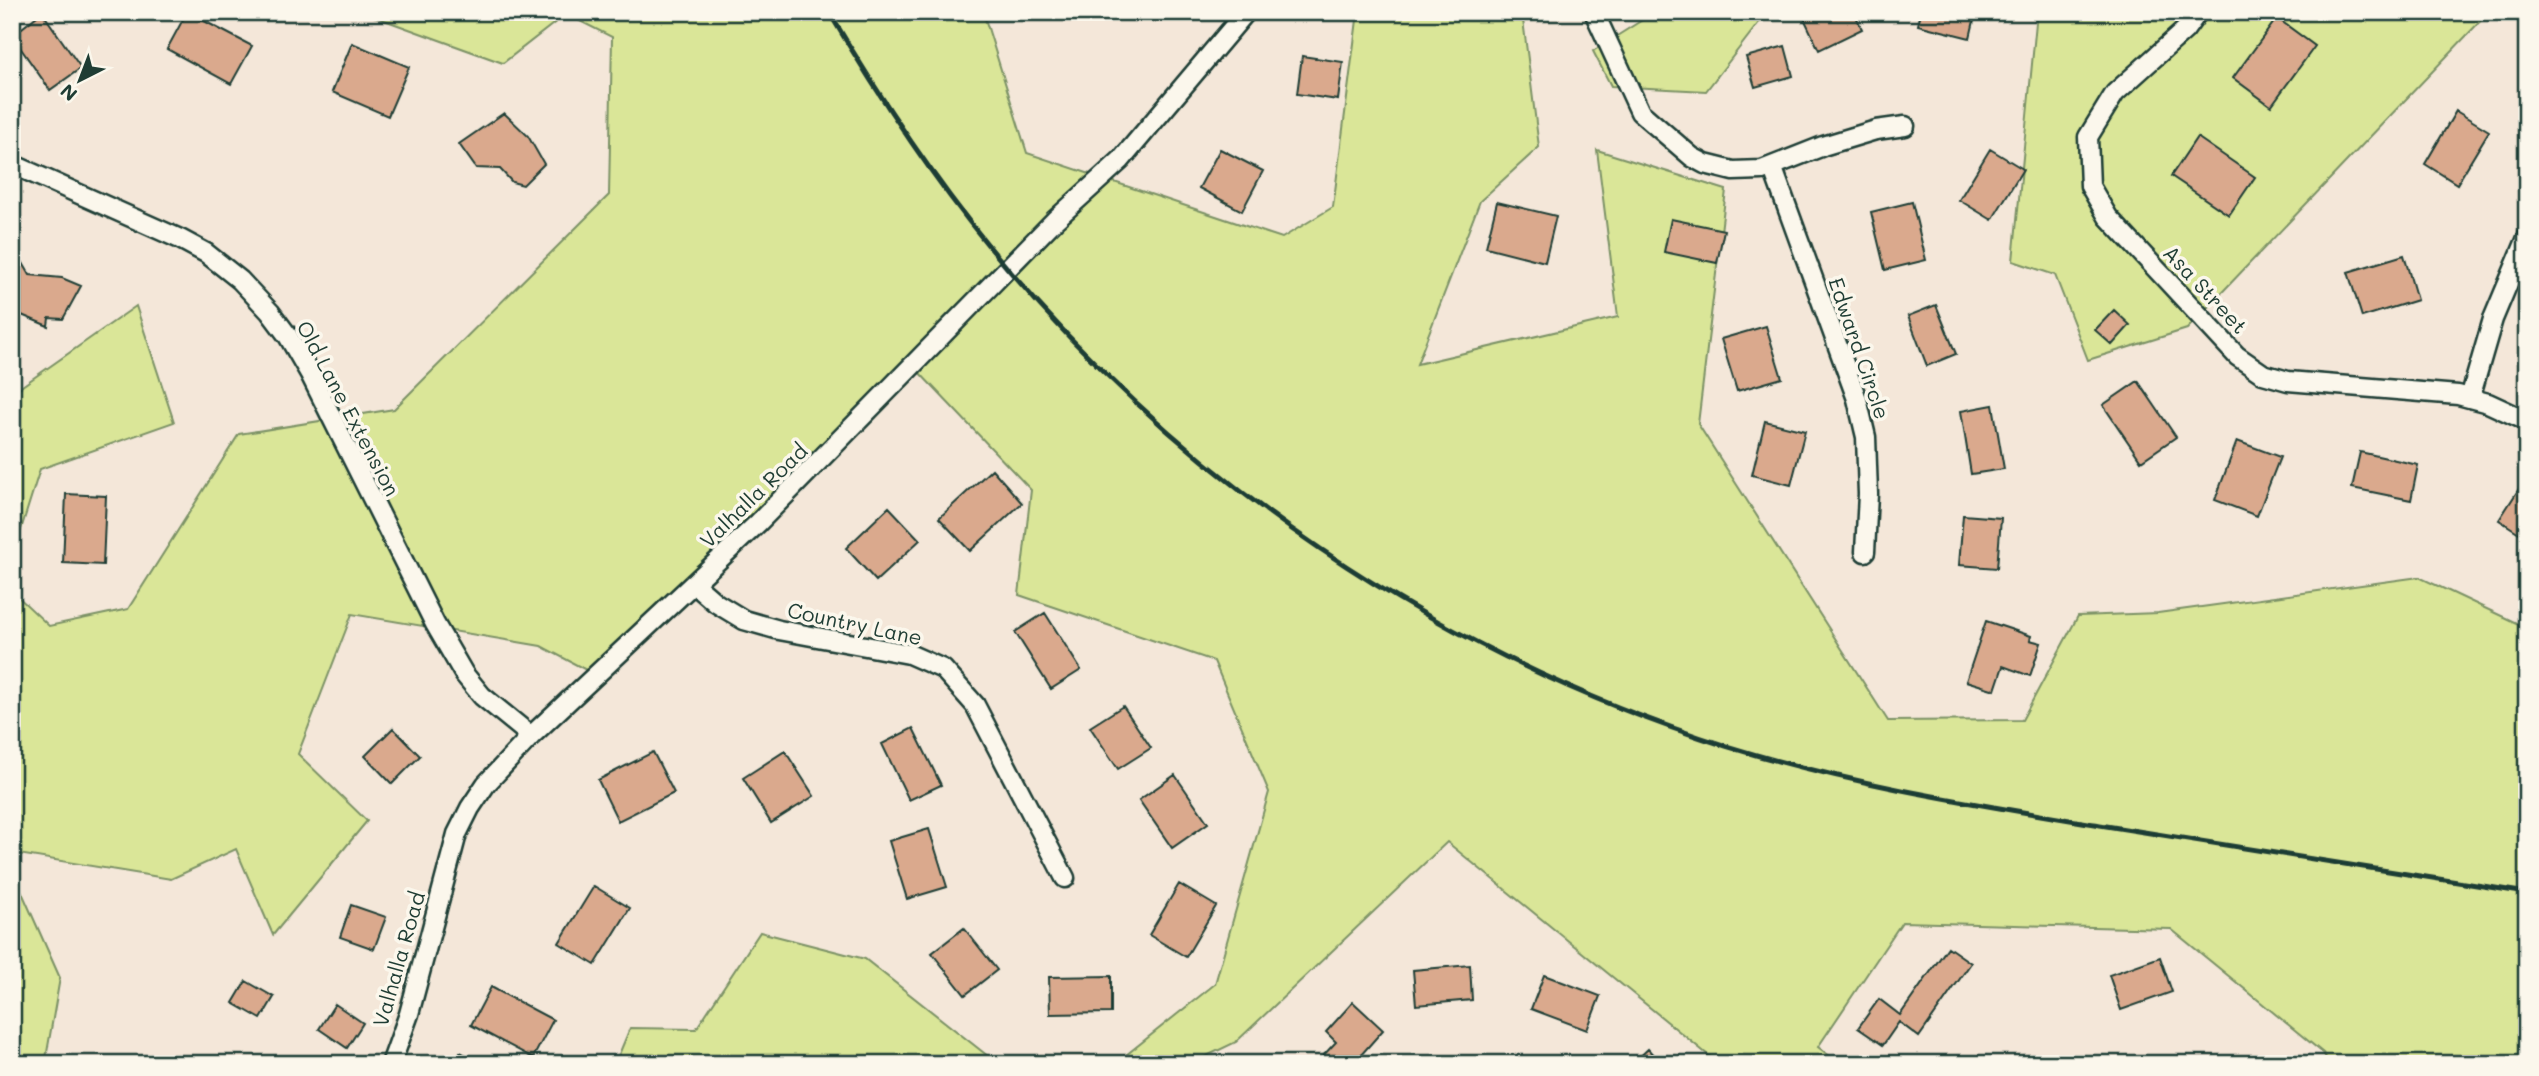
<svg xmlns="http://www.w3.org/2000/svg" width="2539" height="1076" viewBox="0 0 2539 1076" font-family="Mali,sans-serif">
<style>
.green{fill:#dae698;stroke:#7c9266;stroke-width:2}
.building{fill:#daa98d;stroke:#1f3d34;stroke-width:2}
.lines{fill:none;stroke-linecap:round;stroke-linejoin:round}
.street-casing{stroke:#1f3d34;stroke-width:23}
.street{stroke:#fbf7ec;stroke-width:18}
.rail{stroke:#1f3d34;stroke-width:5}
.labels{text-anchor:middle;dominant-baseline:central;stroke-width:7;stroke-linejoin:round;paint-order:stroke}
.street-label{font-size:21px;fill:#1f3d34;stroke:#fbf7ec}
</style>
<rect width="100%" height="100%" fill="#f4e7d9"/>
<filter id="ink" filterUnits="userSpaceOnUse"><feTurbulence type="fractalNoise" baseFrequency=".0143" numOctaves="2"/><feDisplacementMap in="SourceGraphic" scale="14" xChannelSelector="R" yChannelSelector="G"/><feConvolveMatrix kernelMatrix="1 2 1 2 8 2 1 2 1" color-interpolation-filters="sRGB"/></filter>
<g filter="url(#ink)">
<path class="green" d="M362 12H983L1027 153 1282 238 1333 207 1358 12H1522L1539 147 1480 201 1417 364 1618 317 1597 150 1726 190 1698 424 1888 721 2022 720 2078 616 2158 613 2419 577 2527 628V1064H2330L2323 1053 2171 929 1902 922 1818 1047 1840 1064H1719L1447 842 1236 1042 1190 1064H1086L1121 1059 1215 984 1269 792 1214 661 1019 595 1031 490 915 368 588 671 541 646 352 614 298 754 367 821 273 935 236 849 171 879 12 853V591L49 626 128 609 239 434 394 409 609 195 612 37 566 14 503 63Z
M1655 12H1767L1706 91 1611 86 1593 51Z
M2037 12H2489L2187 329 2088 360 2055 275 2013 261Z
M136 306 174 422 40 469 12 558V395L15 391Z
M12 870 60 978 45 1064H12Z
M760 932 865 959 998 1064H615L630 1028 696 1029Z"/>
<path class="building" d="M42 12 81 68 50 90 12 36Z
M187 12 252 46 231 84 167 49Z
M1806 12H1854L1862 29 1819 50 1802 14Z
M1921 12H1976L1970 38 1918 25Z
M2277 18 2315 46 2271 106 2233 78Z
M352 43 409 67 388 116 332 92Z
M1785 46 1793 76 1755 87 1746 57Z
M1302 56 1343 62 1338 100 1297 94Z
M2456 111 2489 131 2457 184 2425 164Z
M504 113 528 136 544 164 523 185 512 182 500 169 476 168 459 144Z
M2197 137 2255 177 2229 215 2171 176Z
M1220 149 1263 171 1242 211 1199 188Z
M1990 149 2023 169 1992 220 1959 200Z
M1497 202 1556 216 1545 262 1486 247Z
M1912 202 1926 260 1885 270 1871 212Z
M1671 219 1724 230 1717 263 1664 252Z
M12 251H16L30 275 62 278 81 286 63 319 49 318 48 326 12 311Z
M2404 255 2417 300 2362 317 2348 272Z
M1936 305 1956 354 1927 366 1908 316Z
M2114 310 2130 325 2112 345 2095 330Z
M1766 326 1782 378 1737 391 1721 339Z
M2138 381 2176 437 2141 461 2103 405Z
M1993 405 2004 469 1971 474 1961 411Z
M1765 421 1805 431 1791 485 1752 475Z
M2237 441 2280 457 2257 516 2215 500Z
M2360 452 2418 465 2411 500 2352 488Z
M992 469 1022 503 970 551 939 518Z
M2520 487 2527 491V538L2499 520Z
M66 494 106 496 103 565 63 563Z
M889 507 920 540 876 581 846 548Z
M1963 515 2001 518 1997 568 1959 565Z
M1045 613 1081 670 1051 689 1015 632Z
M1986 621 2031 636 2030 640 2041 643 2030 676 2003 666 1995 690 1966 681Z
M1123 706 1151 748 1118 769 1090 727Z
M393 728 420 756 392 784 365 756Z
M913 728 941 785 909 800 882 744Z
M785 751 814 796 771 823 743 778Z
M653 752 674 793 618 821 598 780Z
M1175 775 1208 823 1172 848 1139 800Z
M929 829 947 887 907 899 889 841Z
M1179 884 1216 906 1186 957 1149 935Z
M594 886 630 908 595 965 559 943Z
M351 905 386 917 374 949 340 937Z
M964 928 997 970 965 995 932 953Z
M1948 947 1971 963 1919 1037 1899 1022 1883 1045 1858 1028 1879 999 1900 1015Z
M2160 957 2172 992 2121 1010 2109 975Z
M1470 965 1472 1000 1416 1005 1413 970Z
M1544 975 1600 996 1587 1030 1531 1009Z
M1111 976V1013L1050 1014 1049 977Z
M246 981 274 997 261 1019 233 1003Z
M491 987 553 1020 533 1058 471 1025Z
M1353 1002 1383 1030 1353 1064H1325L1320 1059 1336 1042 1326 1032Z
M335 1004 363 1023 347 1048 319 1029Z
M1648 1049 1661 1064H1632Z
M460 1052 483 1064H454Z"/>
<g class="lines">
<defs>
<path id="street" d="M1594 12 1640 112 1692 157 1705 164 1733 171 1762 170 1823 146 1876 130 1905 126
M2198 12 2185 30 2115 93 2088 137 2090 186 2108 217 2237 356 2263 374 2288 381 2458 395 2488 403 2527 421
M12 164 180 239 206 253 240 280 270 312 288 336 310 374 435 624 464 674 482 696 531 736
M1772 166 1857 399 1866 437 1868 494 1865 552
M2470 398 2493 319 2527 238
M694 584 716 603 744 620 779 630 909 654 943 669 975 705 1065 878
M391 1064 409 1014 457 834 470 808 486 784 531 736 758 523 1055 220 1121 160 1246 12"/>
</defs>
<use href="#street" class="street-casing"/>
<use href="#street" class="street"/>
<path class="rail" d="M829 12C877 93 928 172 988 245 1179 479 1437 654 1726 746 1848 784 1974 804 2100 825 2242 848 2384 870 2527 893"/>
</g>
</g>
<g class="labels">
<g class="street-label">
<text transform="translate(2206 289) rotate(47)">Asa Street</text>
<text transform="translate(1860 348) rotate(71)">Edward Circle</text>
<text transform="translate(349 408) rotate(62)">Old Lane Extension</text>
<text transform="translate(753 495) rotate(-44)">Valhalla Road</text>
<text transform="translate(855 623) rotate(12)">Country Lane</text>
<text transform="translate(398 959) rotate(-74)">Valhalla Road</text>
</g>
</g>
<rect width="2539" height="1076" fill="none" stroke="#fbf7ec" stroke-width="42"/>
<rect x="21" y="21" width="2497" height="1034" fill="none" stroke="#1f3d34" stroke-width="2.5" filter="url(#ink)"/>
<g transform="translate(80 80) rotate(222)" stroke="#fbf7ec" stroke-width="5" paint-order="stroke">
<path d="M0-5L12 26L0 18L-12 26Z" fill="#1f3d34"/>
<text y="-10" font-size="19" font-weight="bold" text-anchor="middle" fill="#1f3d34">N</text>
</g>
</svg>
